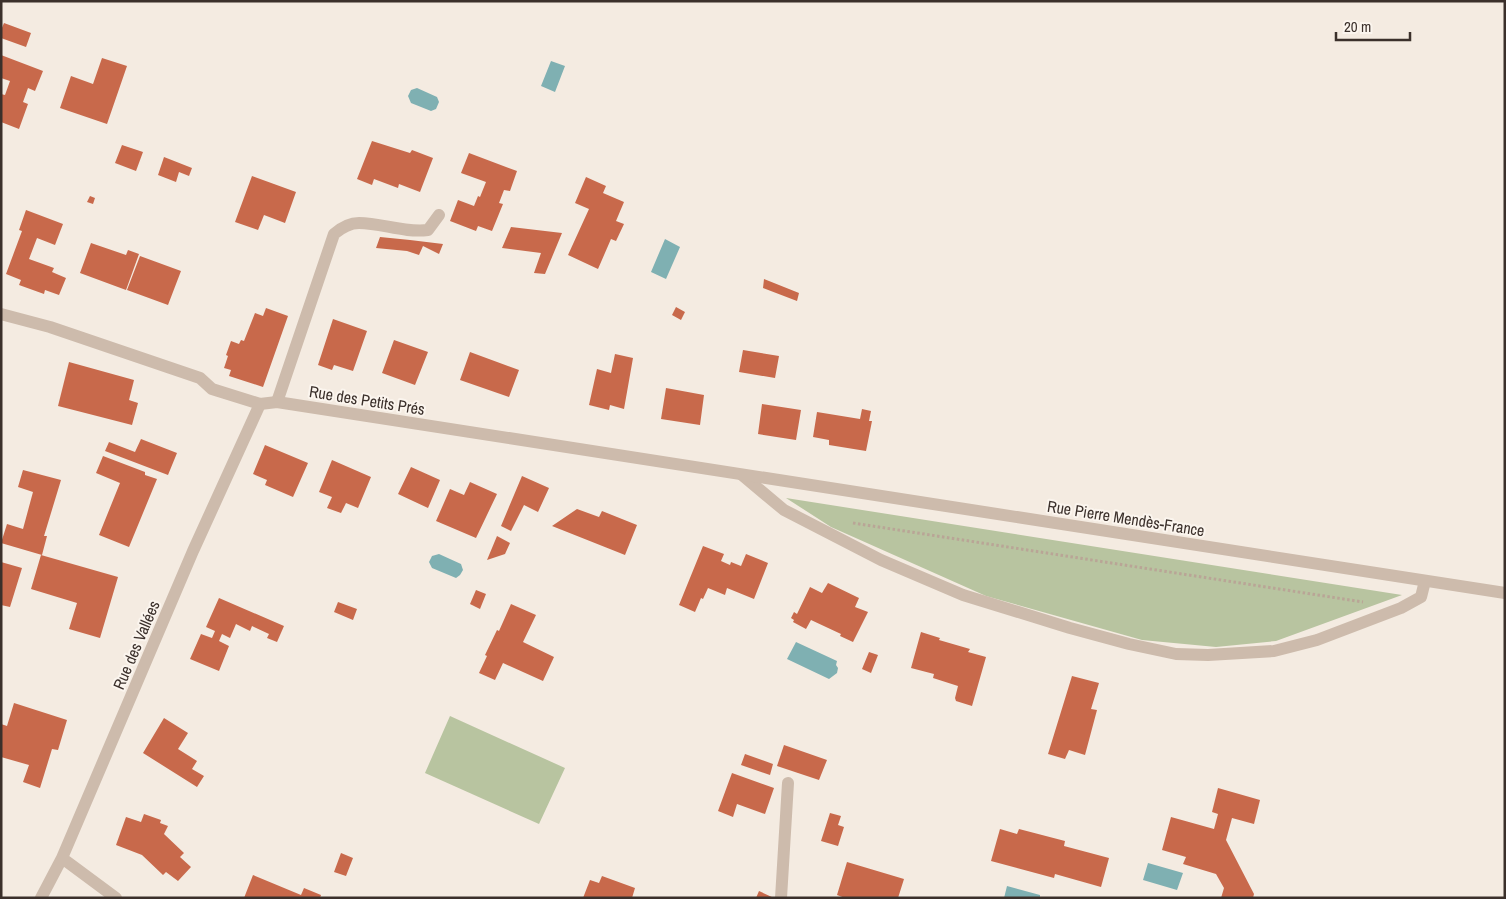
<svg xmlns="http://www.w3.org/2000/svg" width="1506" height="899" viewBox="0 0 1506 899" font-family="'Archivo Narrow',sans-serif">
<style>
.green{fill:#b8c4a0}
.water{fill:#7fb0b2}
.building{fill:#c8694b}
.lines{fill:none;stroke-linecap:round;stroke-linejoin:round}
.path{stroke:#b9a596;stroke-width:3;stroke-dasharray:2.5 2.5;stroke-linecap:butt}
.service{stroke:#cdbbac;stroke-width:12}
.minor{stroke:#cdbbac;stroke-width:12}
.tertiary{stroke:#cdbbac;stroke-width:12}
.labels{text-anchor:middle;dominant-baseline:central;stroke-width:4;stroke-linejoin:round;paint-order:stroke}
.street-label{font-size:16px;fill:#3b302b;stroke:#fbf5ee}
</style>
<rect width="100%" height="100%" fill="#f4ebe1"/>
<path class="green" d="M786 498 1402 595 1276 641 1216 647 1142 640 986 596 831 527Z
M450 716 565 768 539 824 425 773Z"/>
<path class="water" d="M551 61 565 66 555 92 541 86Z
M417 88 437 97 439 102 436 109 431 111 411 103 408 96 411 90Z
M665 239 680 247 666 279 651 272Z
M439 554 461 564 463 570 460 575 456 578 432 568 429 562 432 556Z
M796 642 837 661 836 665 838 668 837 673 829 679 787 659Z
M1148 863 1183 873 1177 890 1143 880Z
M1007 886 1040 895V898H1004Z"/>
<path class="building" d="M4 23 31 33 26 47 1 38V30Z
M1 55 43 71 35 91 28 88 23 102 28 104 19 129 1 122V94L5 95 10 81 1 78Z
M102 58 127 66 107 124 60 108 71 76 93 84Z
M372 141 410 153 412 150 433 158 420 192 399 184 398 188 374 179 372 185 357 179Z
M122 145 143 152 136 171 115 163Z
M469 153 517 171 510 191 504 190 499 203 503 204 492 231 478 226 476 231 450 221 458 200 474 206 478 196 480 197 486 182 461 173Z
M164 157 192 168 189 176 179 172 176 182 158 175Z
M252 176 296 192 285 223 264 215 258 230 235 222Z
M586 177 606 186 603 193 624 202 616 221 624 224 616 241 611 239 598 269 568 255 589 209 575 203Z
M90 196 95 198 93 204 87 202Z
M26 210 63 224 55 245 37 238 29 259 54 268 52 272 66 278 59 295 45 290 44 294 19 285 21 280 6 274 22 231 19 230Z
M511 227 562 233 545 274 534 273 541 253 502 248Z
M380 237 410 240 443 244 439 254 423 246 419 255 407 251 376 248Z
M91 243 126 255 128 250 139 254 126 290 80 273Z
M140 256 181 271 168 305 127 290Z
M764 279 799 293 797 301 763 288Z
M676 307 685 312 681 320 672 315Z
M266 308 288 316 263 387 229 376 231 370 224 368 228 356 226 355 231 341 239 344 241 340 244 341 255 313 263 316Z
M333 319 367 331 353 371 334 365 332 370 318 365Z
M394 340 428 352 415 385 382 373Z
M743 350 779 356 775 378 739 372Z
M470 352 519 370 509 397 460 380Z
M615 354 633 358 624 409 610 405 609 410 589 405 597 369 611 373Z
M69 362 134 380 129 400 138 403 132 425 58 406Z
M666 388 704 395 700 425 661 419Z
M762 404 801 410 796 440 758 434Z
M862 409 871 411 869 421H872L866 451 829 445V440L813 437 817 412 860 419Z
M141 439 177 453 168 475 105 451 109 442 135 452Z
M265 445 308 463 293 497 265 485 267 480 253 474Z
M103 456 145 472V475L157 479 129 547 99 535 120 483 96 473Z
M332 460 371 477 358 508 346 503 341 513 327 508 332 497 319 492Z
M411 467 440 480 428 508 398 494Z
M23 470 61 480 44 536H47L42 555 1 543 7 524 23 529 33 492 18 487Z
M522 476 549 488 538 512 524 505 511 531 501 526Z
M470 482 497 494 476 538 436 521 450 489 464 495Z
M577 509 599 517 602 511 637 525 625 555 552 526Z
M497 536 510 543 505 554 487 560Z
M703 546 724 554 721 561 730 565 731 562 741 566 746 554 768 563 754 599 727 588 725 595 708 588 703 599 701 598 695 612 679 605Z
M41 555 118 577 100 638 69 629 77 603 31 589Z
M1 562 22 568 10 607 1 605Z
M828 583 859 598 855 607 868 612 853 642 840 636 841 634 811 620 806 629 793 622 794 620 791 618 794 612 797 614 810 587 822 593Z
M476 590 486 594 480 609 470 604Z
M219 598 284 626 277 642 267 638 269 634 252 626 250 631 236 624 230 638 222 634 219 641 229 646 219 671 190 659 201 634 212 638 215 631 206 627Z
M338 602 357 609 353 620 334 612Z
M511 604 536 615 523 642 554 657 543 681 503 663 495 680 479 673 487 656 485 655 497 630 499 631Z
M921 632 940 638 939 640 970 649 968 652 986 657 972 706 956 701 955 698 958 686 933 678 934 674 911 668Z
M869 652 878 655 871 673 862 669Z
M1072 676 1099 683 1091 709 1097 710 1085 755 1069 750 1065 759 1048 754Z
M14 703 67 720 58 750 52 749 40 788 23 782 29 765 1 757V724L7 726Z
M164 718 188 733 178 749 197 761 192 769 204 776 197 787 143 753Z
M784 745 827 760 819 780 777 766Z
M745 754 773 764 770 775 741 765Z
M732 773 774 788 765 814 737 804 733 817 718 811Z
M1218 788 1260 800 1254 824 1232 818 1226 840 1254 894 1253 898H1221L1224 888 1216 874 1183 864 1186 857 1162 850 1171 817 1214 829 1218 814 1212 812Z
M830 813 841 816 838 825 844 827 838 846 821 841Z
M144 814 161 820 160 823 168 826 164 834 184 853 180 857 191 867 178 881 166 872 163 875 142 855 116 845 126 817 141 822Z
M1000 829 1017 834 1019 829 1065 841 1064 846 1109 858 1101 887 1055 874 1054 878 991 861Z
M341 853 353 858 346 876 334 872Z
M847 862 904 879 898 898H845L837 895Z
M253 875 301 895 304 888 321 895 320 898H244Z
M602 876 635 888 632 898H583L590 880 599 883Z
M759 891 774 898H756Z"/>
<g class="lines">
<path class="path" d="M853 523 1363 602"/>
<path class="service" d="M277 402 334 234C341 228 349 223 359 223 382 223 403 233 428 230L439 215
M742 475 784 510 881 560 963 595 1070 628 1129 644 1176 654 1208 655 1274 651 1317 640 1401 608 1421 597 1425 581"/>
<path class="minor" d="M62 858 116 898
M41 898 62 858 193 551 260 404
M781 898 788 783"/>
<path class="tertiary" d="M1 314 50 327 200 378 212 389 260 404 277 402 1505 593"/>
</g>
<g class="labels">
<g class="street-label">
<text transform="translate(367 400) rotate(9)">Rue des Petits Prés</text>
<text transform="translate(1126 518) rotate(9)">Rue Pierre Mendès-France</text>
<text transform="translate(136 645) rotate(-67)">Rue des Vallées</text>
</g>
</g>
<rect width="1506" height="899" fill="none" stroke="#3b302b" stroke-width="5"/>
<path d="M1336 32v8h74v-8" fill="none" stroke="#3b302b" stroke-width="2.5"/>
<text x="1344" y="32" font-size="15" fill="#3b302b" stroke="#fbf5ee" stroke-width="4" paint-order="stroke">20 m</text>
</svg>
